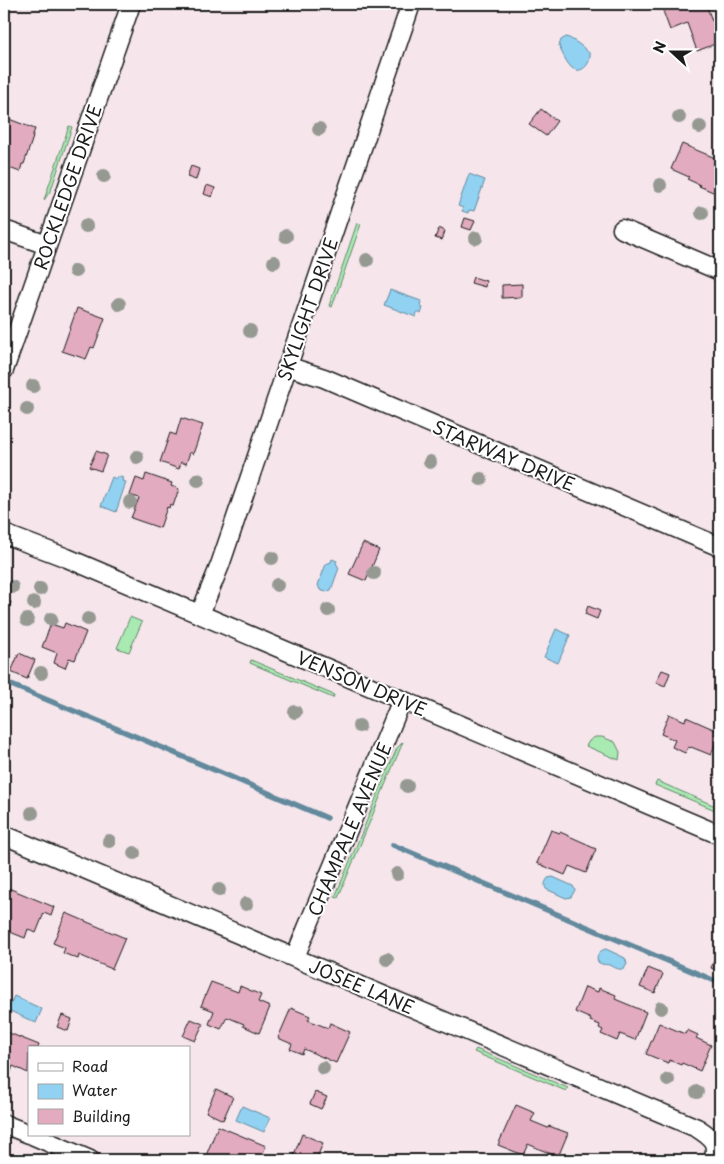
<svg xmlns="http://www.w3.org/2000/svg" width="724" height="1164" viewBox="0 0 724 1164" font-family="'Playpen Sans',sans-serif">
<style>
.green{fill:#a9eab3;stroke:#628368}
.water{fill:#91d1f2;stroke:#62899c}
.lines{fill:none;stroke-linecap:round;stroke-linejoin:round}
.stream{stroke:#62899c;stroke-width:5.5}
.building{fill:#e2abc0;stroke:#1c1c1c}
.minor-casing{stroke:#1c1c1c;stroke-width:21}
.minor{stroke:#fff;stroke-width:18}
.tree{fill:#959992}
.labels{text-anchor:middle;dominant-baseline:central;stroke-width:4;stroke-linejoin:round;paint-order:stroke}
.street-label{font-size:18px;fill:#1c1c1c;stroke:#fff}
</style>
<rect width="100%" height="100%" fill="#f6e6ec"/>
<filter id="ink" filterUnits="userSpaceOnUse"><feTurbulence type="fractalNoise" baseFrequency=".02" numOctaves="2"/><feDisplacementMap in="SourceGraphic" scale="10" xChannelSelector="R" yChannelSelector="G"/><feConvolveMatrix kernelMatrix="1 2 1 2 8 2 1 2 1" color-interpolation-filters="sRGB"/></filter>
<g filter="url(#ink)">
<path class="green" d="M69 126 72 127 51 190 44 200Z
M357 223 361 224 332 307 329 306Z
M130 617 142 622 129 652 117 648Z
M251 660 334 695 333 698 250 663Z
M595 737H602L615 742 620 752 619 760 586 746 589 741Z
M403 742 338 898 335 897 397 748Z
M657 781 720 808V812L655 785Z
M476 1049 568 1088 566 1091 474 1052Z"/>
<path class="water" d="M566 37C572 38 586 49 590 54 591 64 581 75 572 68 567 64 561 51 559 46L561 40Z
M469 174 485 180 474 211 469 210 468 213 462 211 463 208 458 206Z
M390 290 421 301 420 306 423 308 421 314 417 312 416 317 384 305Z
M117 476 123 478 122 481 126 482 116 512 101 506 112 477 116 479Z
M332 559 337 561 336 563 339 568 331 590 326 592 320 590 318 585 326 564 331 562Z
M556 629 570 635 558 663 544 657Z
M553 877 573 886 575 890 571 897 566 898 546 889C544 885 545 882 548 878Z
M606 949 625 958 627 964 624 969C617 970 615 967 609 965 604 964 602 965 598 962 595 955 600 950 606 949Z
M14 996 42 1009 36 1023 8 1010Z
M242 1106 270 1118 264 1132 236 1120Z"/>
<g class="lines">
<path class="stream" d="M4 682 137 737 327 818
M393 845 720 983"/>
</g>
<path class="building" d="M684 4H706L712 21 714 20 720 42 697 51 687 23 670 30 663 11Z
M541 109 557 121 546 136 529 124Z
M9 119 35 129 32 137H33L24 164H22L20 172 4 166V133Z
M682 144 720 160V195L699 186 700 185 687 179 689 177 671 169Z
M191 166 199 169 196 180 187 177Z
M207 185 215 188 212 197 204 194Z
M465 218 475 221 471 230 462 227Z
M439 228 445 231 442 240 435 238Z
M473 277 486 281 485 287 471 283Z
M522 284V297L502 298V285Z
M77 308 105 318 94 348 91 347 86 359 62 351Z
M181 418 203 425 193 454 190 452 186 464 181 462 179 469 160 462 170 433 176 435Z
M96 451 107 455 101 471 89 467Z
M146 474 172 483 171 486 179 489 173 506 170 504 169 508 167 507 160 528 131 518 139 498 130 495 136 478 144 481Z
M363 543 379 550 366 581 349 574Z
M4 599 11 602 4 622Z
M588 606 600 611 597 619 585 614Z
M65 623 86 632 75 660 69 658 65 668 54 663 57 653 42 647 51 624 63 628Z
M19 653 35 660 27 679 11 672Z
M662 670 670 673 665 686 656 682Z
M669 714 685 721 686 717 720 732 711 755 691 747 690 748 688 747 685 753 672 747 675 740 661 734Z
M551 830 560 833V832L587 844V845L596 849 586 873 569 866 565 875 537 863Z
M6 887 54 907 51 916 44 913 36 933 28 929 25 938 10 932 7 938 4 937V892Z
M66 913 125 938 112 969 79 955 78 959 63 953 65 948 53 943Z
M716 956 720 958V971L711 968Z
M648 968 663 974 655 993 640 987Z
M211 982 238 992 240 986 261 995 258 1002 270 1007 259 1033 243 1026 244 1024 227 1017 221 1029 209 1024 214 1011 201 1006Z
M585 987 598 992 599 988 616 995 615 999 646 1012 635 1040 620 1034 617 1041 601 1034 603 1030 599 1028 600 1025 590 1021 591 1019 575 1012Z
M291 1008 310 1016 308 1020 328 1028 330 1023 350 1032 336 1063 304 1049 302 1054 290 1049 292 1044 278 1038Z
M62 1015 72 1019 68 1031 57 1027Z
M191 1019 203 1024 195 1041 183 1036Z
M659 1023 685 1034 687 1030 698 1035 696 1038 711 1045 700 1071 682 1063 681 1065 669 1060 668 1063 646 1054Z
M4 1031 39 1045 38 1048H29L28 1073 13 1066 10 1074 4 1072Z
M216 1089 233 1097 223 1120 206 1112Z
M315 1092 327 1097 321 1109 310 1104Z
M516 1105 535 1113 531 1121 548 1128 549 1126 568 1133 558 1157 528 1144 523 1155 498 1145Z
M218 1126 266 1146 260 1160H210L205 1158Z
M302 1134 323 1143 316 1160H292Z"/>
<g class="lines">
<defs>
<path id="minor" d="M622 229 720 271
M4 230 47 245
M287 366 324 378 720 547
M4 370 131 4
M4 534 67 558 720 835
M200 614 220 565 411 4
M4 835 697 1128C711 1137 719 1142 713 1160
M295 957 402 700
M4 1124 29 1134
M32 1135 90 1160"/>
</defs>
<use href="#minor" class="minor-casing"/>
<use href="#minor" class="minor"/>
</g>
<g class="tree">
<circle cx="679" cy="117" r="7"/>
<circle cx="700" cy="127" r="7"/>
<circle cx="319" cy="129" r="7"/>
<circle cx="104" cy="176" r="7"/>
<circle cx="660" cy="185" r="7"/>
<circle cx="702" cy="213" r="7"/>
<circle cx="86" cy="226" r="7"/>
<circle cx="286" cy="236" r="7"/>
<circle cx="476" cy="238" r="7"/>
<circle cx="367" cy="260" r="7"/>
<circle cx="274" cy="262" r="7"/>
<circle cx="75" cy="271" r="7"/>
<circle cx="119" cy="304" r="7"/>
<circle cx="250" cy="331" r="7"/>
<circle cx="33" cy="386" r="7"/>
<circle cx="27" cy="409" r="7"/>
<circle cx="137" cy="457" r="7"/>
<circle cx="430" cy="462" r="7"/>
<circle cx="481" cy="479" r="7"/>
<circle cx="198" cy="480" r="7"/>
<circle cx="130" cy="502" r="7"/>
<circle cx="272" cy="558" r="7"/>
<circle cx="374" cy="573" r="7"/>
<circle cx="277" cy="585" r="7"/>
<circle cx="12" cy="587" r="7"/>
<circle cx="40" cy="589" r="7"/>
<circle cx="34" cy="603" r="7"/>
<circle cx="328" cy="610" r="7"/>
<circle cx="51" cy="619" r="7"/>
<circle cx="88" cy="619" r="7"/>
<circle cx="27" cy="620" r="7"/>
<circle cx="41" cy="673" r="7"/>
<circle cx="295" cy="712" r="7"/>
<circle cx="359" cy="726" r="7"/>
<circle cx="407" cy="786" r="7"/>
<circle cx="32" cy="813" r="7"/>
<circle cx="109" cy="841" r="7"/>
<circle cx="134" cy="853" r="7"/>
<circle cx="397" cy="874" r="7"/>
<circle cx="219" cy="890" r="7"/>
<circle cx="246" cy="904" r="7"/>
<circle cx="387" cy="959" r="7"/>
<circle cx="661" cy="1008" r="7"/>
<circle cx="323" cy="1068" r="7"/>
<circle cx="668" cy="1080" r="7"/>
<circle cx="697" cy="1092" r="7"/>
</g>
</g>
<g class="labels">
<g class="street-label">
<text transform="translate(67 187) rotate(-71)">ROCKLEDGE DRIVE</text>
<text transform="translate(307 309) rotate(-71)">SKYLIGHT DRIVE</text>
<text transform="translate(504 455) rotate(23)">STARWAY DRIVE</text>
<text transform="translate(362 683) rotate(23)">VENSON DRIVE</text>
<text transform="translate(349 829) rotate(-67)">CHAMPALE AVENUE</text>
<text transform="translate(362 986) rotate(23)">JOSEE LANE</text>
</g>
</g>
<rect width="724" height="1164" fill="none" stroke="#fff" stroke-width="20"/>
<rect x="10" y="10" width="704" height="1144" fill="none" stroke="#1c1c1c" stroke-width="2" filter="url(#ink)"/>
<rect x="28" y="1046" width="162" height="90" fill="#ffffff" stroke="#a4a4a4"/>
<rect x="38" y="1063" width="25" height="8" fill="#ffffff" stroke="#a4a4a4"/>
<text x="72" y="1072" font-size="15" fill="#1c1c1c">Road</text>
<rect x="38" y="1084" width="25" height="15" fill="#91d1f2" stroke="#a4a4a4"/>
<text x="72" y="1096" font-size="15" fill="#1c1c1c">Water</text>
<rect x="38" y="1109" width="25" height="15" fill="#e2abc0" stroke="#a4a4a4"/>
<text x="72" y="1122" font-size="15" fill="#1c1c1c">Building</text>
<g transform="translate(672 52) rotate(291)" stroke="#ffffff" stroke-width="4" paint-order="stroke">
<path d="M0-4L9 19L0 12L-9 19Z" fill="#1c1c1c"/>
<text y="-8" font-size="14" font-weight="bold" text-anchor="middle" fill="#1c1c1c">N</text>
</g>
</svg>
